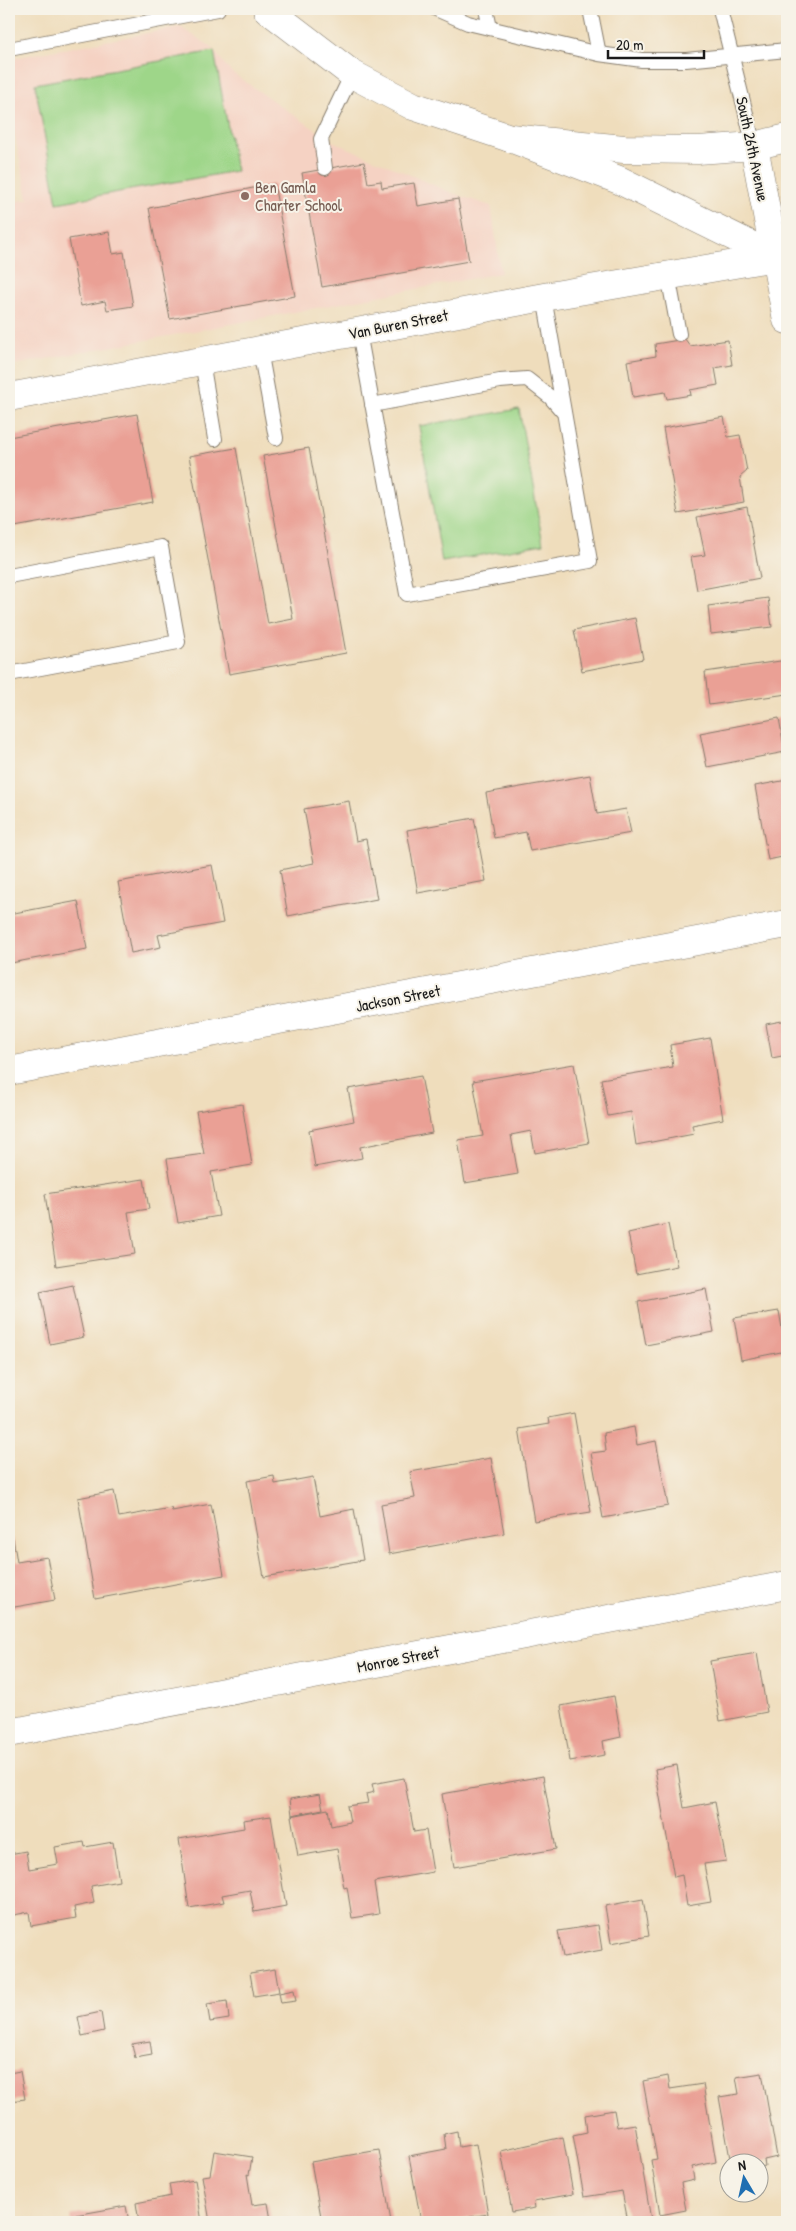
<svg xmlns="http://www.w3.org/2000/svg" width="796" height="2231" viewBox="0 0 796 2231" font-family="'Patrick Hand',sans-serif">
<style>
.built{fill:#f5d2c3}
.green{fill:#9ed689;stroke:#5d7952}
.building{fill:#eaa095}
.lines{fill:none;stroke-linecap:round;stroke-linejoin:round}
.lane-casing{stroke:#867c6c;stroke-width:16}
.street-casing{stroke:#867c6c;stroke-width:29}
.secondary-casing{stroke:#867c6c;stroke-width:29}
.primary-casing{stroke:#867c6c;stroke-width:29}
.highway-casing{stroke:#867c6c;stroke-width:29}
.lane{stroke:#fff;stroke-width:14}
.street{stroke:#fff;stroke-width:28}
.secondary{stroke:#fff;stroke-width:28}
.primary{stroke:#fff;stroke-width:28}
.highway{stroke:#fff;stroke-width:28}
.education-dot{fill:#8d6e63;stroke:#f7f3e8;stroke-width:2}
.labels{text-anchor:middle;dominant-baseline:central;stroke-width:4;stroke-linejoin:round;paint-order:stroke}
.street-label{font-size:16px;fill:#1c1c1c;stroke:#f7f3e8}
.education-label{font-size:16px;fill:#785e54;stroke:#f7f3e8;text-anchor:start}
</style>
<rect width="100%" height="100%" fill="#f7f3e8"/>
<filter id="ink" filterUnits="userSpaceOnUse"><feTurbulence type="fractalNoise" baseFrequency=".02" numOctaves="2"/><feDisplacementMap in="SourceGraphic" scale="10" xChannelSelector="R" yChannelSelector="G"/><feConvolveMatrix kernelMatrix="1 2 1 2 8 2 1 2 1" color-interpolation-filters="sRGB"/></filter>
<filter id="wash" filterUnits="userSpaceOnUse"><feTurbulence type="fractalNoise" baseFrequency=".0096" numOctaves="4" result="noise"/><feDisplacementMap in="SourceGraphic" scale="20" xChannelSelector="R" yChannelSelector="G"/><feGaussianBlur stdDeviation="1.12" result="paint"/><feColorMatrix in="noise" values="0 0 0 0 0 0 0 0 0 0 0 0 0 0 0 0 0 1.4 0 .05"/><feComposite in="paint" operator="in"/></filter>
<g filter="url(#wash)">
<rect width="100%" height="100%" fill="#efddbc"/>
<path class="built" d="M180 27 210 46 231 72 332 141 452 193 491 206 501 273 9 366V203L28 199 9 107V59Z"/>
<path class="green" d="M214 51 236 171 57 203 35 84Z
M519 409 543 544 442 562 419 426Z"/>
<g id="blocks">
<path class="building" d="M364 162 368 183 381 181 382 188 414 183 418 206 458 199 469 261 322 287 302 173Z
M274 184 295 296 170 319 149 208Z
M109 232 113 254 124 252 133 306 107 310 105 301 81 306 69 239Z
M685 339 690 346 728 340 732 365 715 368 718 385 690 390 691 395 667 399 665 392 633 397 627 361 656 356 655 344Z
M137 414 153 502 9 528V437Z
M724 417 728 437 740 435 747 471 740 477 744 502 678 514 663 428Z
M236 448 268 624 293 619 263 456 309 448 346 653 229 674 189 456Z
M747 507 760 578 697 590 691 557 705 555 697 517Z
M768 598 772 627 711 634 708 606Z
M635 618 643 659 582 671 574 630Z
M787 660V694L709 705 705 672Z
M779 718 785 752 707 767 700 733Z
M590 775 597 814 626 809 631 833 530 851 526 832 494 838 486 793Z
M787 780V856L768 860 755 786Z
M349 801 356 841 366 839 377 899 288 916 280 870 314 863 304 809Z
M474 818 486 881 418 893 407 830Z
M212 865 223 923 158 935 161 947 131 953 118 882Z
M78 901 87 949 11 963 9 950V914Z
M787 1020V1055L772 1058 766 1024Z
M710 1038 723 1119 692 1125 694 1134 636 1145 631 1112 608 1116 601 1079 673 1067 670 1045Z
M574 1064 589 1143 535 1153 531 1131 511 1135 518 1174 465 1183 458 1140 483 1136 473 1081Z
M421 1076 432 1133 360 1147 362 1158 315 1167 309 1130 354 1121 348 1089Z
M242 1104 252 1165 211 1172 219 1216 178 1223 167 1159 204 1154 196 1111Z
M144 1179 149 1209 128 1212 135 1254 56 1266 45 1194Z
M668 1224 677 1266 636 1274 628 1233Z
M73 1285 84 1337 50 1344 40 1292Z
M706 1289 714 1332 646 1345 638 1302Z
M779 1311 786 1351 741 1360 734 1318Z
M574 1413 591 1512 534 1521 519 1429 549 1424 548 1418Z
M634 1427 637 1445 656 1441 668 1506 603 1518 591 1453 606 1451 604 1433Z
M491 1458 504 1533 389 1554 381 1504 415 1498 410 1472Z
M274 1476 275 1484 313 1477 320 1516 354 1509 363 1560 264 1577 247 1481Z
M114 1491 119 1517 171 1508 172 1511 211 1504 224 1575 95 1599 78 1498Z
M13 1538 17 1562 47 1557 55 1600 9 1608V1539Z
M757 1653 767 1712 720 1721 710 1661Z
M614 1696 621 1737 603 1741 605 1755 570 1761 561 1706Z
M677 1765 684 1808 715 1802 726 1861 704 1864 711 1902 687 1906 682 1875 674 1877 655 1769Z
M543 1776 556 1849 454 1867 442 1794Z
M404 1778 414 1832 426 1830 433 1872 374 1882 379 1914 352 1918 347 1887 344 1888 337 1849 298 1856 291 1816 328 1809 331 1826 350 1822 347 1806 368 1803 366 1794 374 1792 372 1784Z
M320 1794 323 1809 292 1815 290 1799Z
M271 1816 286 1906 254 1912 250 1890 222 1895 224 1902 189 1908 179 1839 244 1828 243 1820Z
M84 1842 85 1847 113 1842 119 1881 91 1886 94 1903 74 1907 76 1918 31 1926 29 1912 9 1916V1854L26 1851 29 1869 58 1864 55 1847Z
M643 1899 649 1936 611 1943 605 1906Z
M598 1925 602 1950 563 1957 558 1931Z
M275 1969 279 1992 254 1996 250 1973Z
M294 1990 296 2001 281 2003 279 1993Z
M227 2001 229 2019 210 2022 207 2004Z
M101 2012 104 2031 82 2036 78 2017Z
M150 2041 152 2055 135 2058 132 2044Z
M20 2071 25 2099 11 2101 9 2073Z
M762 2073 777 2157 764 2160 765 2166 758 2168V2164H731L719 2097 739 2094 736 2077Z
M668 2076 670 2089 703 2084 716 2162 692 2167 694 2180 681 2183 686 2210 660 2215 651 2160 657 2159 643 2081Z
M614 2110 617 2127 635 2124 651 2220 628 2222 622 2191 584 2197 573 2135 587 2132 585 2115Z
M457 2131 459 2147 476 2144 488 2214 441 2222H421L409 2156 446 2149 444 2134Z
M563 2137 573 2194 534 2201 535 2208 512 2212 501 2151Z
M379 2150 391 2222H322L311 2162Z
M214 2151 252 2157 249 2175 247 2174 252 2205 268 2203 271 2220 293 2217 294 2222H210L202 2176 210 2175Z
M195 2180 202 2222H139L136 2203 171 2196 169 2184Z
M126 2206 129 2222H71L70 2216Z"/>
</g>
</g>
<g filter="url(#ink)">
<use href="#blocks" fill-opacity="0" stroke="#867c6c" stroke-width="1"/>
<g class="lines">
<defs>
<path id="lane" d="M436 9 468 23 599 54 642 60H686L787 50
M486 9 490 28
M590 9 599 54
M720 9 754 146
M9 49 218 9
M325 168 321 139 352 74
M668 275 679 334
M359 332 407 594 590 561 544 297
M260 350 276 438
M202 361 215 439
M372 405 500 381 527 379 550 397 564 413
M9 576 161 547 178 642 9 674"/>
<path id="street" d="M9 397 544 297 775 257 754 146
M9 1071 787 924
M9 1733 787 1585"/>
<path id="secondary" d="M787 254 775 257 787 320"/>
<path id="primary" d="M267 9 352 74 413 106 510 138 624 149 698 150 754 146 787 138"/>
<path id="highway" d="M510 138 619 180 775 257 787 244"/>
</defs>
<use href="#lane" class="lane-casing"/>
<use href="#street" class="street-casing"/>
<use href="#secondary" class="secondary-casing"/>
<use href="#primary" class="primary-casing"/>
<use href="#highway" class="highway-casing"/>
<use href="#lane" class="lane"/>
<use href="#street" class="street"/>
<use href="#secondary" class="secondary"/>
<use href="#primary" class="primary"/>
<use href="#highway" class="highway"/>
</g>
</g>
<circle class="education-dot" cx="245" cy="196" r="5"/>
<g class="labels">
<g class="street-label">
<text transform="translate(753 149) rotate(78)">South 26th Avenue</text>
<text transform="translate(398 324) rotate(-11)">Van Buren Street</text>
<text transform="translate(398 998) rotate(-11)">Jackson Street</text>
<text transform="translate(398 1659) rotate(-11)">Monroe Street</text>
</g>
<g class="education-label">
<text x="255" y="187">Ben Gamla<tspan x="255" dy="18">Charter School</tspan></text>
</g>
</g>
<rect width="796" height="2231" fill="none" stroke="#f7f3e8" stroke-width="30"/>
<g transform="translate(744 2178) rotate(351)"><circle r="24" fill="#f7f3e8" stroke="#9f9d96"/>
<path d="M0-4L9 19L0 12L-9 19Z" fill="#1f6fb2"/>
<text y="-8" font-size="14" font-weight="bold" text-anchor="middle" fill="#1c1c1c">N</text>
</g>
<path d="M608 50v8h96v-8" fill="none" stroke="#1c1c1c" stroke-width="2.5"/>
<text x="616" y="50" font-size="15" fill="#1c1c1c" stroke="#f7f3e8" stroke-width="4" paint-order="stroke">20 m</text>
</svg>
